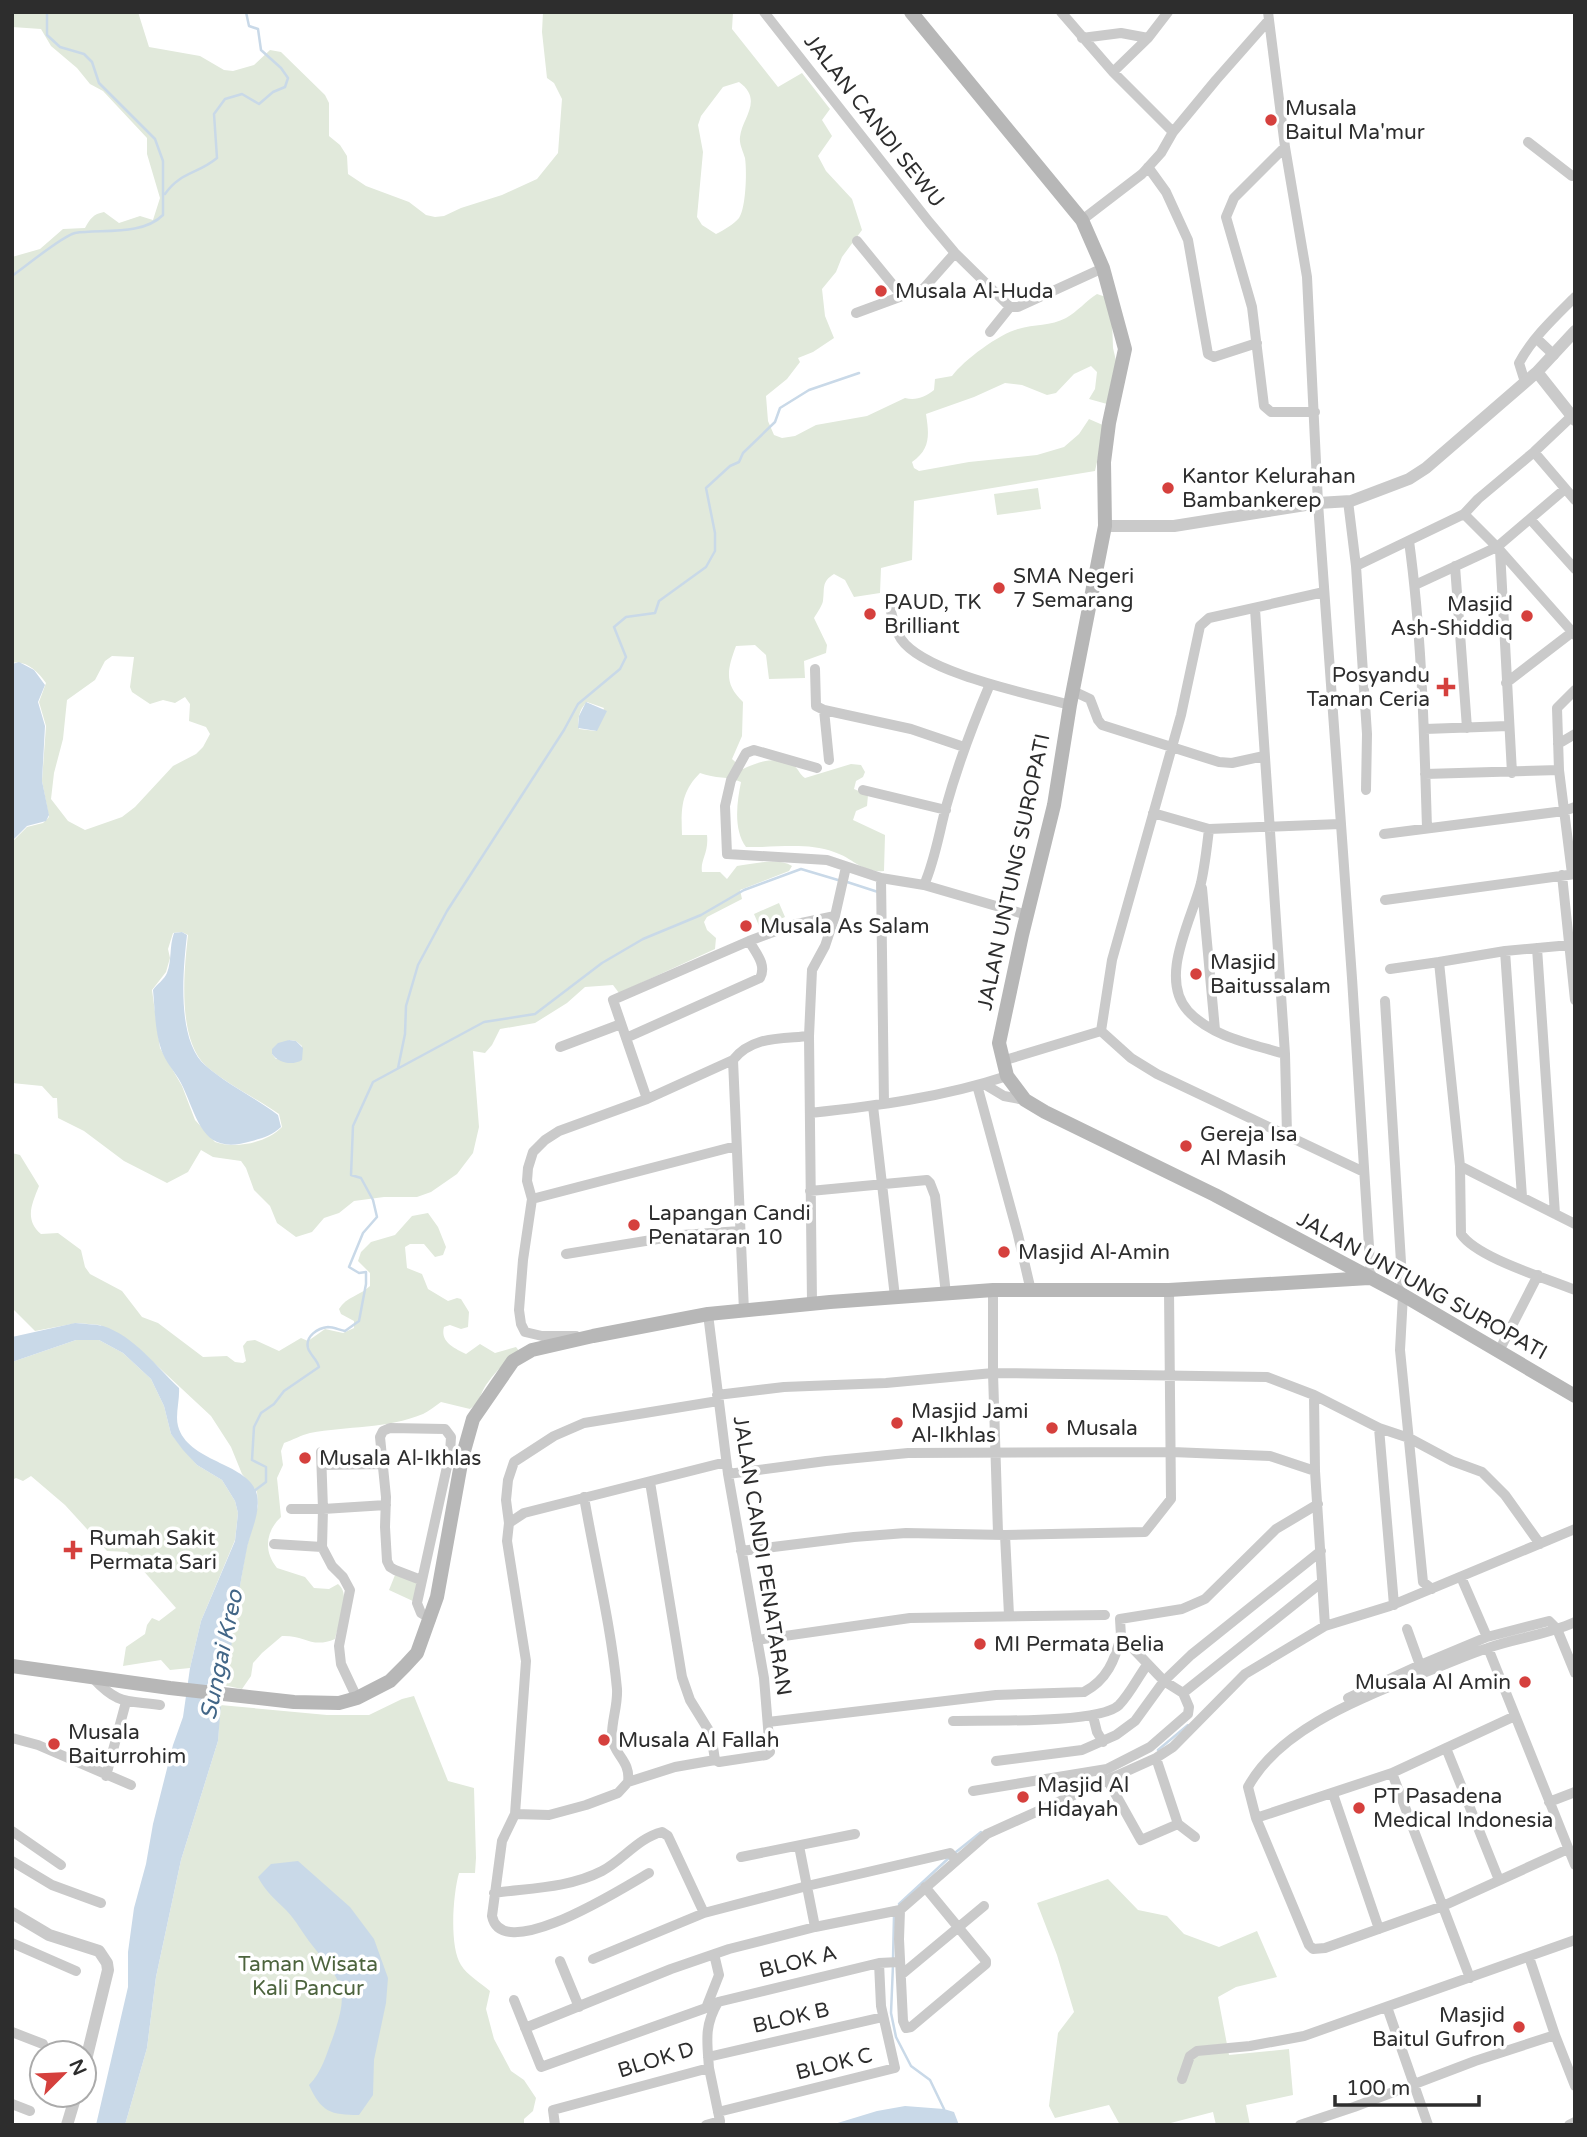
<svg xmlns="http://www.w3.org/2000/svg" width="1587" height="2137" viewBox="0 0 1587 2137" font-family="'Varela Round',sans-serif">
<style>
.green{fill:#e1e9db;fill-rule:evenodd}
.water{fill:#c9d9e8}
.lines{fill:none;stroke-linecap:round;stroke-linejoin:round}
.stream{stroke:#c9d9e8;stroke-width:2.5}
.minor{stroke:#cacaca;stroke-width:10}
.tertiary{stroke:#cacaca;stroke-width:12}
.secondary{stroke:#b7b7b7;stroke-width:14}
.poi-dot{fill:#d5403d;stroke:#fff;stroke-width:2.5}
.labels{text-anchor:middle;dominant-baseline:central;stroke-width:7;stroke-linejoin:round;paint-order:stroke}
.poi-label{font-size:21px;fill:#2d2d2d;stroke:#fff;text-anchor:start}
.street-label{font-size:21px;fill:#2d2d2d;stroke:#fff}
.park-label{font-size:21px;fill:#4d643e;stroke:#fff}
.water-label{font-size:23px;font-style:italic;fill:#426687;stroke:#fff}
</style>
<rect width="100%" height="100%" fill="#fff"/>
<path class="green" d="M12 12H138L149 47 200 56 224 70 233 71 254 65 270 50 281 52 325 95 329 103V136L340 145 347 156 348 174 366 186 409 202 426 215 435 217 444 216 461 208 502 195 537 179 558 153 562 99 554 83 547 78 542 32 543 12H733L732 29 778 87 802 73 830 109 822 120 832 136 818 156 826 171 852 199 862 230 842 257 836 272 822 289 825 316 834 338 813 352 798 358 800 362 787 379 766 396 768 421 774 435 782 438 795 436 816 425 867 416 905 398C916 401 925 397 934 390L935 379 952 376C964 360 999 334 1018 329 1034 324 1051 326 1066 318 1077 312 1086 301 1097 294L1106 297 1112 319 1113 348 1118 369 1107 404 1089 399 1095 389 1097 372 1091 366 1074 374 1056 393 1047 395 1022 385 1005 383 974 397 926 414C929 434 931 449 912 462L914 468 919 471 969 462 1037 455 1064 447 1079 434 1089 419 1105 426 1095 471 914 501 912 560 881 568 880 593 854 597 845 580 834 574C821 582 825 588 823 601 822 606 817 613 814 618L827 645 826 653 804 661 805 678 769 679 766 655 755 645 736 646C727 670 724 684 743 702L742 736 732 759 743 769C757 762 779 755 793 765 799 769 799 774 805 778L851 764 861 765 865 772 863 777 856 781 854 789 868 795 867 806 856 811 853 820 885 835 884 871C862 873 853 858 834 852 807 842 775 848 746 847 733 829 737 802 741 782 729 776 715 779 700 773 681 792 681 809 682 835H707C709 853 700 860 702 872H720L727 879 737 866C753 864 778 857 792 866L789 871 740 890 742 899 707 917 704 922 707 930 716 938 715 949 619 993 613 985 585 987 567 1003 535 1023 500 1029 492 1045 485 1053 473 1051 479 1127 473 1153 457 1174 431 1192 417 1197H384L354 1201 339 1213 324 1218 312 1232 296 1237 277 1223 270 1206 254 1190 246 1168 241 1161 213 1157 201 1150 188 1172 167 1183 124 1161 84 1131 58 1118 57 1098H53L42 1086 12 1083V842L27 827 43 823 49 817 42 781 46 726 39 702 46 683C38 672 27 660 12 663V257L40 249 63 229 85 228C90 219 93 214 104 212L119 223 140 216 153 220 160 198 147 154V138L103 91 90 84 77 68 51 46 41 29 12 27ZM739 82C764 100 742 118 740 137 739 144 743 151 745 158 747 171 746 208 739 218 734 224 724 230 716 234L702 225 697 217 703 152 698 125 701 116 723 87ZM112 656 134 657 130 687 132 692 150 704 163 700 175 703 185 697 190 704 189 721 206 727 210 734 203 747 196 754 173 766 135 807 122 817 85 830 68 821 51 799 54 773 63 739 67 700 95 680 105 661ZM587 702 604 708 596 731 579 729C577 719 580 708 587 702ZM182 932 188 935C184 971 177 1039 206 1066 228 1085 256 1098 279 1114L282 1127C267 1143 235 1149 215 1142L195 1120 182 1086 160 1048 152 990 166 972 170 958 168 949 173 933ZM289 1040 296 1041 302 1046V1059H276L272 1054Z
M1038 488 1041 509 997 515 994 494Z
M779 903 785 917 760 928 754 914Z
M12 1153 20 1155 39 1186C32 1204 24 1219 41 1234L58 1233 81 1250 85 1267 90 1274 122 1291 142 1317 158 1323 203 1357 227 1356 235 1362 243 1363 246 1361 243 1346 247 1341 255 1340 279 1351 301 1338 308 1341 325 1329 343 1333 354 1328V1321L341 1314 339 1309C346 1297 361 1295 370 1286V1273L358 1261 361 1252 371 1242 395 1235 412 1216 428 1213 438 1227 446 1247 443 1255 435 1257 424 1244H410L405 1247 407 1268 422 1274 428 1289 448 1301 457 1298 461 1299 469 1312 468 1327 461 1329 450 1325 444 1327C440 1342 454 1348 466 1354L480 1344 495 1353 516 1347 519 1351C506 1361 496 1371 486 1385 480 1394 480 1402 470 1409L441 1402C435 1406 429 1411 423 1414 387 1429 347 1426 310 1433 301 1435 293 1440 284 1443L281 1451 283 1465 277 1478 281 1517C266 1531 263 1551 277 1568L305 1577 314 1588 329 1589 338 1584C352 1595 338 1624 335 1639 312 1649 305 1635 282 1636L262 1653 253 1663 251 1676 242 1689 223 1685 246 1550 258 1506 257 1492 242 1474 231 1447 211 1416 137 1347 100 1325 77 1323 35 1331 12 1308Z
M76 1340H99L123 1353 151 1379 164 1406 171 1434 197 1465 222 1480 235 1501 238 1513 235 1540 201 1621 190 1668 170 1670 161 1660 123 1666 126 1647 145 1634 147 1625 152 1618 159 1621 176 1608 127 1552 107 1551 65 1505 31 1476 23 1481 16 1478 12 1480V1362Z
M395 1575 418 1583 415 1602 389 1590Z
M414 1696 448 1781 474 1788 476 1858 475 1873H459C453 1894 449 1946 461 1965 467 1975 481 1983 490 1991L486 2009 494 2039 511 2071 524 2080 536 2098 533 2111 524 2119V2125H125L147 2048 156 1977 181 1860 218 1741 220 1705 327 1715H369L402 1699Z
M1108 1879 1138 1910 1167 1916 1184 1934 1219 1947 1257 1931 1277 1977 1236 1987 1218 1997 1229 2055 1289 2049 1293 2095 1246 2105 1250 2125H1216L1213 2112 1163 2125H1120L1109 2105 1055 2118 1049 2106 1058 2033 1074 2012 1057 1955 1037 1903Z"/>
<path class="water" d="M19 662 34 670 45 685 38 702 45 726 42 781 49 815 46 821 27 826 12 841V664Z
M586 702 607 711 597 731 578 728 579 716Z
M182 932 187 935C183 970 176 1041 206 1066 228 1085 256 1098 278 1115L281 1127C273 1135 263 1138 252 1141 203 1156 199 1122 183 1087 178 1075 168 1066 163 1054 155 1035 155 1011 153 990 157 984 164 980 167 973 172 960 169 947 174 933Z
M289 1040 296 1041 303 1048 302 1060C292 1066 279 1063 272 1054V1049L278 1043Z
M75 1323C84 1324 94 1324 103 1326 134 1336 156 1366 179 1388 180 1399 175 1415 178 1426 188 1463 251 1463 257 1495 261 1514 249 1534 246 1553 240 1585 234 1617 231 1649L223 1678 218 1741 181 1860 156 1977 147 2048 125 2125H96L128 1987V1952L134 1908 146 1864 153 1824 173 1745 183 1717 190 1668 201 1621 235 1541 238 1513 235 1501 222 1480 197 1465 183 1450 171 1434 164 1406 151 1379 123 1353 99 1340H76L12 1362V1337Z
M298 1861 350 1907 374 1939 388 1978 386 2003 374 2060 373 2095 359 2115C331 2115 321 2112 309 2085 322 2072 326 2055 333 2037 350 1988 342 1983 312 1945 303 1934 296 1920 286 1910 275 1899 265 1891 258 1877L271 1864Z
M905 2106 944 2109 954 2112 959 2125H831L877 2111Z"/>
<g class="lines">
<path class="stream" d="M165 194C180 172 198 174 217 158L214 114 225 99 242 94 259 104 273 92 285 87 288 78 281 68 261 50 258 29 249 26 246 12
M12 276C25 267 62 236 75 233 102 229 142 236 163 215V161L155 139 99 83 92 62 84 54 60 47 47 35V12
M844 881 878 892
M398 1068 405 1034 406 1006 418 965 447 911 564 730 578 704 620 669 626 657 614 627 626 617 655 613 659 601 706 567 715 551V533L706 488 730 466 739 462 743 453 775 422 780 408 809 390 859 373
M254 1491 266 1482V1467L252 1460 254 1427 261 1413 274 1404 284 1391 319 1367C317 1359 310 1355 308 1348 305 1336 318 1328 328 1327 333 1327 340 1330 345 1331L359 1321 366 1284V1272L359 1273 349 1267 363 1233 377 1217 373 1200 361 1178 351 1175 353 1126 373 1082 484 1022 535 1014 602 963 643 939 701 915 744 890 801 869 838 880
M1158 1750 1188 1725
M956 1852 981 1832
M899 1904 951 1856
M893 1959 894 1916
M893 1965 891 2013 896 2037 911 2066 930 2080 944 2109"/>
<path class="minor" d="M764 12 929 222 955 253 1010 307H1018L1103 268
M1061 12 1113 72 1173 132
M1268 12 1285 147 1307 277 1318 503 1352 978 1371 1278
M1082 38 1121 33 1148 38
M1113 72 1148 38 1168 12
M1528 142 1572 176
M1285 147 1234 198 1226 217 1252 307 1264 406 1271 412H1315
M1148 167 1166 192 1188 240 1208 354 1214 357 1257 343
M1082 220 1142 174 1161 153 1173 132 1216 80 1268 21
M857 241 902 296
M856 313 924 288 955 253
M990 332 1010 307
M1536 338 1554 355
M1525 382 1519 363C1533 337 1555 317 1575 297
M1534 452 1575 500
M1348 501 1356 566 1367 734 1366 790
M1464 514 1497 547 1575 635
M1530 519 1575 569
M1409 541C1422 636 1424 732 1427 828
M1500 550 1512 773
M1356 566 1464 514 1478 499 1534 452 1572 416
M1455 566 1467 728
M1415 585 1497 547 1565 489
M890 608C893 618 895 630 901 639 924 673 1030 694 1070 705
M1255 609 1285 1054 1287 1134
M815 669 816 706 824 710 911 729 964 747
M1506 683 1575 630
M1073 691 1090 699 1098 720 1102 725 1219 762 1232 763 1264 756
M824 710 829 760
M1425 729 1508 726
M1558 744 1575 734
M817 768 754 750 746 753 731 780 725 806 727 854 827 860 881 878 924 885 1027 915
M1425 774 1559 770
M863 790 946 810
M1153 813 1209 829 1340 824
M1209 829C1207 847 1205 865 1201 883 1192 919 1158 978 1188 1011 1212 1037 1252 1044 1285 1054
M1384 834 1564 811 1575 807
M1572 874 1559 770 1557 708 1575 690
M1562 875 1575 1000
M881 878 884 1104
M924 885C935 860 939 833 946 807 958 764 973 724 990 684
M1202 888 1215 1030
M1385 900 1575 874
M1570 945 1505 951 1439 962 1460 1166 1461 1234C1477 1258 1546 1278 1575 1290
M1537 948 1555 1214
M1505 951 1522 1197
M1390 969 1439 962
M1385 1001 1403 1295 1400 1350 1423 1582 1432 1589
M1101 1031 1112 960 1181 715 1200 626 1209 618 1324 592
M1101 1031 1131 1058 1157 1074 1364 1172
M626 1038 760 978C767 965 756 953 749 941
M560 1047 621 1024
M733 1060 744 1311
M1002 1061 1101 1031
M984 1084 1004 1096 1025 1100
M977 1085 1018 1235 1031 1291
M647 1099 613 1000 749 941 792 925 835 916
M873 1106 895 1297
M810 1113C876 1106 944 1097 1007 1076
M1460 1166 1575 1224
M810 1191 927 1180 930 1183 935 1196 946 1294
M532 1199 736 1146
M566 1254 682 1235 740 1231
M993 1290V1373L998 1533
M812 1303 809 1036 812 970 825 946 835 916 846 867
M576 1336H542L525 1332 521 1324 519 1310 523 1260 532 1199 527 1181 528 1168 533 1152 545 1140 559 1131 647 1099 733 1060C752 1036 781 1039 809 1036
M1499 1351 1538 1275
M717 1395 784 1387 886 1383 993 1373 1267 1377 1314 1395 1379 1428 1409 1438 1452 1461 1482 1472 1505 1495 1540 1544
M1314 1395 1315 1471 1325 1626
M1379 1428 1394 1605
M321 1452 323 1509 322 1547 332 1566 343 1577 350 1590 339 1646 341 1664 357 1698
M322 1465 383 1464
M728 1474 826 1461 908 1453 1172 1452 1270 1456 1315 1471
M650 1482 682 1677 690 1700 711 1734 715 1760
M584 1497C595 1561 611 1625 617 1689 618 1706 611 1722 612 1738 614 1755 631 1761 628 1782
M291 1509H323L386 1505
M509 1523 524 1513 726 1462
M1005 1535 1009 1615
M274 1544 322 1547
M741 1551 854 1537 906 1533 1005 1535 1145 1532 1171 1499 1169 1290
M1461 1577 1487 1637 1549 1621 1557 1629 1575 1673
M421 1580 395 1570 390 1567 387 1561 385 1527 386 1497 380 1437 383 1431 390 1428 445 1429 451 1437 450 1453 417 1603 421 1613 431 1619
M1407 1629 1420 1665 1487 1637
M757 1640 910 1618 1105 1615
M1488 1648 1575 1865
M93 1678C118 1705 126 1700 160 1705
M1183 1693 1322 1582
M1348 1698 1420 1665
M1093 1716 1097 1732 1103 1742
M953 1721C985 1720 1099 1724 1119 1705 1130 1694 1138 1677 1147 1665
M768 1722 996 1695 1084 1692C1107 1680 1115 1660 1121 1636
M12 1738 38 1745 131 1785
M1446 1748 1499 1880
M1156 1758 1178 1824 1195 1837
M996 1761 1082 1750 1116 1735 1135 1721 1164 1681 1191 1655 1321 1551
M1392 1773 1470 1978
M106 1776 126 1702
M1107 1779 1141 1840 1178 1824
M973 1791 1107 1769 1150 1747 1188 1714 1189 1707 1183 1693 1164 1681 1121 1636 1120 1619 1182 1609 1205 1599 1276 1529 1318 1504
M1333 1794 1379 1929
M1549 1802 1575 1792
M515 1814 549 1815 586 1805 618 1793 628 1782 675 1767 715 1760 719 1762 766 1755 770 1752 764 1678 728 1474 708 1314
M1256 1818 1392 1773 1515 1716
M12 1831 61 1865
M799 1846 815 1927
M1568 1849 1443 1906 1325 1948 1313 1949 1309 1945 1256 1818 1248 1787C1280 1728 1363 1698 1423 1673 1445 1665 1466 1655 1488 1648 1516 1638 1547 1635 1575 1622
M741 1857 855 1834
M12 1861 52 1885 101 1903
M649 1873C626 1886 502 1966 492 1916L502 1841 515 1814 526 1661 507 1541 509 1523 506 1500 508 1480 514 1462 554 1436 584 1423 718 1401
M925 1887 986 1961V1964L911 2027 906 2028 903 2021 899 1939 900 1910 987 1834 1156 1758 1173 1747 1245 1674 1325 1626 1390 1606 1575 1529
M494 1893C530 1888 569 1888 602 1871 623 1860 638 1838 662 1832L668 1836 704 1913
M12 1943 76 1971
M1529 1957 1555 2035 1575 2086
M593 1959 704 1913 807 1886 950 1853 956 1860
M560 1961 579 2007
M901 1975 984 1906
M514 2000 541 2067 706 2008 719 1975 714 1954
M1387 2007 1428 2125
M525 2028 671 1969 729 1949 815 1927 900 1910
M12 2032 43 2044
M708 2057 883 2017
M1182 2079 1190 2056 1197 2051 1250 2046 1304 2036 1575 1940
M12 2104 30 2111
M718 2112 895 2068 881 2006 879 1963
M555 2125 553 2110 709 2068C707 2041 704 2026 718 2002L879 1963 899 1962
M706 2125 720 2121 709 2068
M1300 2125 1354 2107 1475 2061 1555 2035
M1569 2125 1575 2122"/>
<path class="tertiary" d="M1537 372 1575 420
M1105 526H1174L1318 503 1351 501 1409 479 1426 468 1537 372 1575 331
M12 1913 49 1935 99 1951 107 1963 108 1970 84 2068
M67 2125 76 2095"/>
<path class="secondary" d="M911 12 1082 220 1103 268 1125 349 1109 423 1104 462 1105 526 1070 705 1054 805 1022 935 999 1043 1007 1076 1025 1100 1045 1112 1215 1195 1403 1295 1575 1396
M12 1666 170 1688 294 1702 339 1703 357 1698 390 1681 405 1666 417 1653 437 1597 462 1458 473 1419 513 1361 532 1350 593 1336 708 1314 830 1302 993 1290H1169L1369 1278"/>
</g>
<g class="poi-dot">
<circle cx="1271" cy="120" r="7"/>
<circle cx="881" cy="291" r="7"/>
<circle cx="1168" cy="488" r="7"/>
<circle cx="999" cy="588" r="7"/>
<circle cx="870" cy="614" r="7"/>
<circle cx="1527" cy="616" r="7"/>
<path d="M1442.5 676.5h7v7h7v7h-7v7h-7v-7h-7v-7h7z"/>
<circle cx="746" cy="926" r="7"/>
<circle cx="1196" cy="974" r="7"/>
<circle cx="1186" cy="1146" r="7"/>
<circle cx="634" cy="1225" r="7"/>
<circle cx="1004" cy="1252" r="7"/>
<circle cx="897" cy="1423" r="7"/>
<circle cx="1052" cy="1428" r="7"/>
<circle cx="305" cy="1458" r="7"/>
<path d="M69.5 1539.5h7v7h7v7h-7v7h-7v-7h-7v-7h7z"/>
<circle cx="980" cy="1644" r="7"/>
<circle cx="1525" cy="1682" r="7"/>
<circle cx="604" cy="1740" r="7"/>
<circle cx="54" cy="1744" r="7"/>
<circle cx="1023" cy="1797" r="7"/>
<circle cx="1359" cy="1808" r="7"/>
<circle cx="1519" cy="2027" r="7"/>
</g>
<g class="labels">
<g class="poi-label">
<text x="1285" y="108">Musala<tspan x="1285" dy="24">Baitul Ma'mur</tspan></text>
<text x="895" y="291">Musala Al-Huda</text>
<text x="1182" y="476">Kantor Kelurahan<tspan x="1182" dy="24">Bambankerep</tspan></text>
<text x="1013" y="576">SMA Negeri<tspan x="1013" dy="24">7 Semarang</tspan></text>
<text x="884" y="602">PAUD, TK<tspan x="884" dy="24">Brilliant</tspan></text>
<text x="1513" y="604" text-anchor="end">Masjid<tspan x="1513" dy="24">Ash-Shiddiq</tspan></text>
<text x="1430" y="675" text-anchor="end">Posyandu<tspan x="1430" dy="24">Taman Ceria</tspan></text>
<text x="760" y="926">Musala As Salam</text>
<text x="1210" y="962">Masjid<tspan x="1210" dy="24">Baitussalam</tspan></text>
<text x="1200" y="1134">Gereja Isa<tspan x="1200" dy="24">Al Masih</tspan></text>
<text x="648" y="1213">Lapangan Candi<tspan x="648" dy="24">Penataran 10</tspan></text>
<text x="1018" y="1252">Masjid Al-Amin</text>
<text x="911" y="1411">Masjid Jami<tspan x="911" dy="24">Al-Ikhlas</tspan></text>
<text x="1066" y="1428">Musala</text>
<text x="319" y="1458">Musala Al-Ikhlas</text>
<text x="89" y="1538">Rumah Sakit<tspan x="89" dy="24">Permata Sari</tspan></text>
<text x="994" y="1644">MI Permata Belia</text>
<text x="1511" y="1682" text-anchor="end">Musala Al Amin</text>
<text x="68" y="1732">Musala<tspan x="68" dy="24">Baiturrohim</tspan></text>
<text x="618" y="1740">Musala Al Fallah</text>
<text x="1037" y="1785">Masjid Al<tspan x="1037" dy="24">Hidayah</tspan></text>
<text x="1373" y="1796">PT Pasadena<tspan x="1373" dy="24">Medical Indonesia</tspan></text>
<text x="1505" y="2015" text-anchor="end">Masjid<tspan x="1505" dy="24">Baitul Gufron</tspan></text>
</g>
<g class="street-label">
<text transform="translate(874 121) rotate(52)">JALAN CANDI SEWU</text>
<text transform="translate(1014 872) rotate(-78)">JALAN UNTUNG SUROPATI</text>
<text transform="translate(1422 1286) rotate(29)">JALAN UNTUNG SUROPATI</text>
<text transform="translate(762 1556) rotate(81)">JALAN CANDI PENATARAN</text>
<text transform="translate(798 1962) rotate(-14)">BLOK A</text>
<text transform="translate(791 2018) rotate(-13)">BLOK B</text>
<text transform="translate(656 2060) rotate(-17)">BLOK D</text>
<text transform="translate(834 2064) rotate(-14)">BLOK C</text>
</g>
<g class="park-label">
<text x="308" y="1964">Taman Wisata<tspan x="308" dy="24">Kali Pancur</tspan></text>
</g>
<g class="water-label">
<text transform="translate(222 1655) rotate(-78)">Sungai Kreo</text>
</g>
</g>
<rect width="1587" height="2137" fill="none" stroke="#2d2d2d" stroke-width="28"/>
<g transform="translate(63 2074) rotate(66)"><circle r="33" fill="#ffffff" stroke="#ababab" stroke-width="2"/>
<path d="M0-5L12 26L0 18L-12 26Z" fill="#d5403d"/>
<text y="-10" font-size="19" font-weight="bold" text-anchor="middle" fill="#2d2d2d">N</text>
</g>
<path d="M1335 2095v10h144v-10" fill="none" stroke="#2d2d2d" stroke-width="3.5"/>
<text x="1346" y="2095" font-size="21" fill="#2d2d2d" stroke="#ffffff" stroke-width="5" paint-order="stroke">100 m</text>
</svg>
